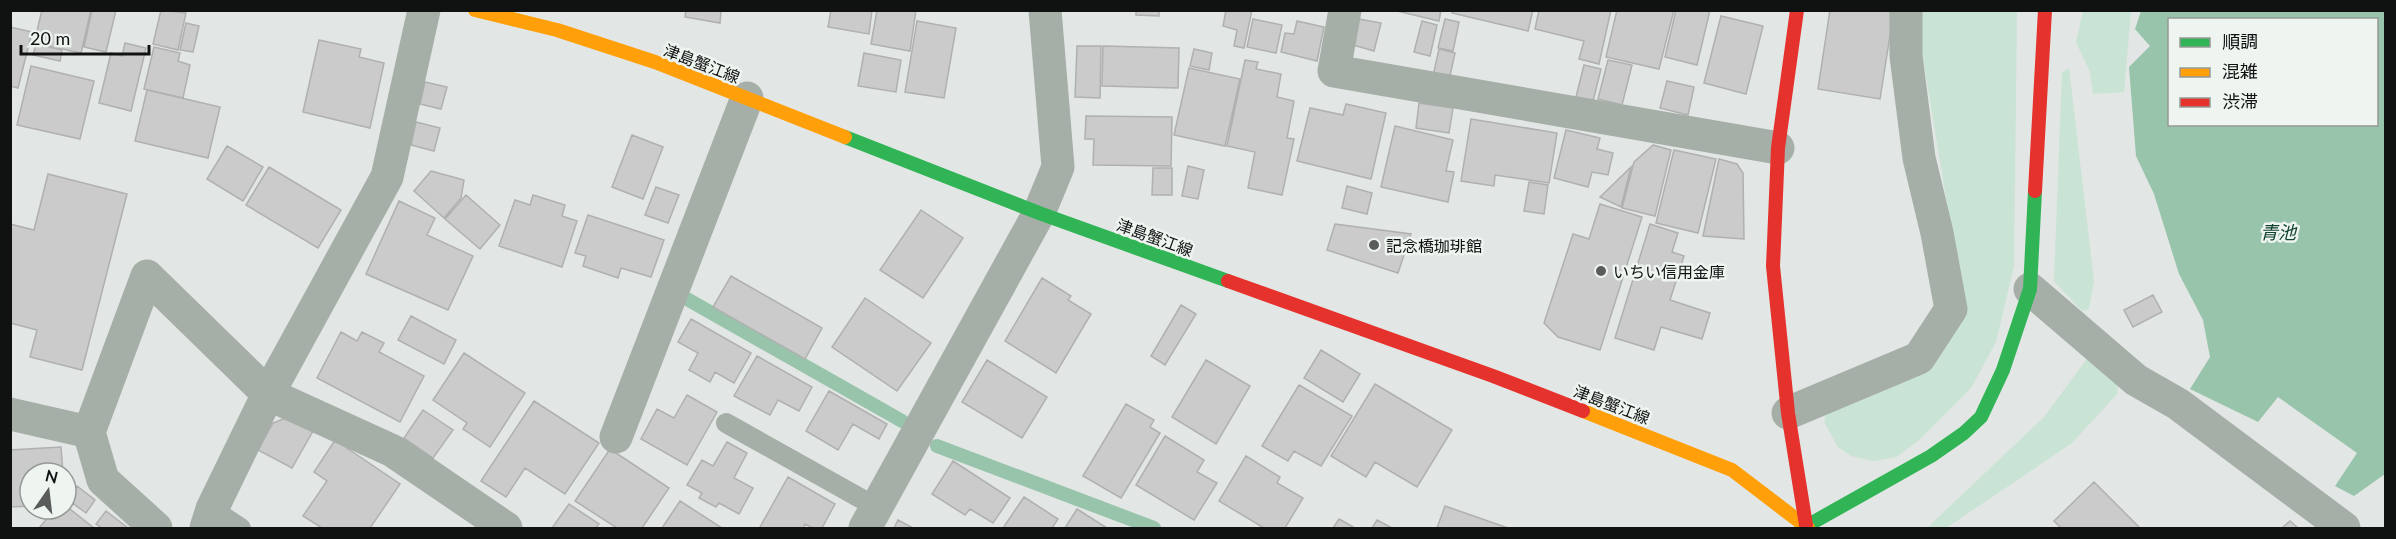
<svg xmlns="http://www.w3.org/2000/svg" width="2396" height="539" viewBox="0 0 2396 539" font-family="Lato,'Noto Sans JP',sans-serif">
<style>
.green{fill:#c9e3d4}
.water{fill:#98c4ac;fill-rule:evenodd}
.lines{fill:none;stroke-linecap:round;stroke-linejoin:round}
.stream{stroke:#98c4ac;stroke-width:14}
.building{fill:#cacbca;stroke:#afb0af;stroke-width:1.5}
.lane{stroke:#a6aea8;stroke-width:20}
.street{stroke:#a6aea8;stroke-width:33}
.fast{stroke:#30b455;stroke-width:14}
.slow{stroke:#ff9f0a;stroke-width:14}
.jam{stroke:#e5322d;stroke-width:14}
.poi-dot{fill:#5a5c5b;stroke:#eef4f0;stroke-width:2}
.labels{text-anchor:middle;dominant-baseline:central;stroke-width:5;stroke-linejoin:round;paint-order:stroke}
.street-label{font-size:16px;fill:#101211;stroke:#eef4f0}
.poi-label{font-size:16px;fill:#101211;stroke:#eef4f0;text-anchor:start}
.water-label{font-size:18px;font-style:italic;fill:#11422c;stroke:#eef4f0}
</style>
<rect width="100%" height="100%" fill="#e2e6e4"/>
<path class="green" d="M1922 11H2017L2014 266 1996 342 1971 388 1918 441 1896 457 1874 461 1851 456 1838 447 1824 422 1828 407 1929 372 1965 313 1922 52Z
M2083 11H2131L2124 92 2093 94 2090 72 2076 42Z
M2069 68 2094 281 2089 309 2082 311 2054 281 2062 73Z
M2089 356 2118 385 2117 394 2072 443 1946 528H1927L2044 417Z"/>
<path class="water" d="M2141 11H2385V474L2354 496 2335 486 2357 453 2278 397 2258 422 2190 389 2210 357 2203 320 2179 274 2154 194 2136 156 2129 67 2150 46 2135 29ZM2170 20H2376V124H2170Z"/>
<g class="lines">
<path class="stream" d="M687 299 902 421
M937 446 1154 528"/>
</g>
<path class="building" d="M42 10H91L81 53 34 43Z
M92 10H116L106 52 84 47Z
M161 10 186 13 178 50 153 44Z
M686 10H721L720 23 685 17Z
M831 10H872L869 34 828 27Z
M877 10H916L910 51 871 44Z
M1136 10H1159V16L1136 15Z
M1226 10H1252L1244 48 1234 46 1237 30 1223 26Z
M1393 10H1441L1439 21Z
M1453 10H1533L1528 31 1452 13Z
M1539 10H1611L1599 64 1579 59 1584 41 1535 29Z
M1617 10H1674L1659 69 1606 57Z
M1676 10H1710L1697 65 1665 57Z
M1830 10H1894L1880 99 1818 89Z
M1721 16 1763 26 1746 94 1704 83Z
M1253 19 1282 25 1276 53 1247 47Z
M1359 19 1381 23 1374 51 1353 45Z
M1445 19 1459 22 1453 51 1438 48Z
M917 21 956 28 944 98 905 92Z
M1297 21 1324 27 1317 61 1281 52 1285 33 1294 34Z
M1422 21 1437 25 1430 56 1414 52Z
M186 23 199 26 193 52 180 50Z
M10 27 32 32 18 88 10 86Z
M319 40 361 49 359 57 384 63 370 128 303 112Z
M125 43 146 48 131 111 99 103 111 53 122 56Z
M36 44 62 50 60 61 33 55Z
M1077 46H1101L1100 98 1075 97Z
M1103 46 1179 48 1178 88 1102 86Z
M154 47 180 53 178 61 190 65 183 98 144 89Z
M1194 49 1212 53 1209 70 1190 66Z
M1439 49 1455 53 1449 80 1433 76Z
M864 53 901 60 896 92 858 86Z
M1245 60 1258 62 1256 69 1281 74 1277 97 1294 101 1287 138 1294 139 1282 195 1248 188 1255 152 1227 146Z
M1608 60 1632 65 1622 105 1598 99Z
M1584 65 1601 69 1593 101 1576 97Z
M31 66 94 81 80 139 17 125Z
M1189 68 1240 79 1225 146 1174 135Z
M1667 81 1694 87 1688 115 1660 108Z
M425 82 447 87 441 109 420 104Z
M147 90 220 107 208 158 135 141Z
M1419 103 1453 108 1449 133 1416 128Z
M1346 104 1386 113 1371 179 1297 161 1310 108 1343 115Z
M1086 116 1172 117 1171 166 1093 165 1094 139H1085Z
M1471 119 1557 133 1549 183 1495 175 1494 186 1461 181Z
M416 122 440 128 434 151 411 145Z
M1395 126 1453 140 1446 171 1454 172 1448 202 1381 187Z
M1566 130 1600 138 1597 149 1613 153 1608 175 1592 172 1588 187 1554 178Z
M632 135 663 147 643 199 612 187Z
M1653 145 1671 150 1655 216 1622 208 1634 162Z
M227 146 263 167 243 201 207 179Z
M1674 150 1716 159 1698 233 1656 223Z
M1719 159 1737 164 1743 173 1744 239 1703 236Z
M1188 166 1204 170 1198 199 1182 196Z
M269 167 341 210 318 248 246 205Z
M1631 167 1621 207 1600 197Z
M1153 168H1172V195H1152Z
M431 171 464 180 461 198 444 218 414 191Z
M48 174 127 194 82 370 30 357 37 330 10 323V224L34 230Z
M1529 182 1548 185 1544 214 1524 211Z
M1347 186 1372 193 1367 214 1342 208Z
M656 187 679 195 668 223 645 215Z
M466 195 500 225 480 249 445 219Z
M533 195 565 205 562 216 577 221 562 267 499 246 515 200 530 205Z
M399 201 435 218 427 235 473 256 448 310 366 274Z
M1600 204 1642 217 1600 350 1558 337 1544 323 1573 234 1589 239Z
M921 210 963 238 923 298 880 270Z
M588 215 664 240 651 277 621 268 618 278 583 266 586 256 575 253Z
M1335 224 1411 234 1398 273 1327 250Z
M1650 224 1678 233 1672 252 1684 256 1670 300 1710 313 1702 339 1661 327 1654 350 1615 338Z
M731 276 822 328 805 359 713 307Z
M1042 278 1071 296 1068 300 1091 314 1056 373 1005 341Z
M2153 295 2162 312 2133 327 2124 310Z
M865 298 931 343 897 391 832 347Z
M1181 305 1196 314 1165 365 1151 356Z
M411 316 456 340 444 364 398 340Z
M691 319 751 353 734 383 715 372 710 382 689 370 698 353 678 342Z
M341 332 357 341 362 332 384 343 379 352 424 376 400 422 317 378Z
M1321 350 1360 374 1343 402 1304 378Z
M464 353 525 393 490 447 463 429 467 423 433 400Z
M757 356 812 387 799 411 778 400 770 415 734 396Z
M987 360 1047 397 1022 438 962 402Z
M1206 360 1250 386 1216 444 1172 417Z
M1375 384 1452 430 1417 487 1375 462 1366 477 1331 456Z
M1299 385 1352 416 1321 466 1294 451 1288 461 1262 446Z
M829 391 887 424 879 439 853 424 838 450 806 431Z
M687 395 717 412 687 465 641 439 657 409 674 418Z
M534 401 599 443 565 494 525 468 506 497 481 481Z
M1126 404 1154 420 1150 427 1160 433 1121 498 1083 476Z
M423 410 453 430 433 458 404 438Z
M288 417 313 431 292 468 258 450 273 423Z
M1165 436 1204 460 1197 472 1217 483 1194 520 1136 485Z
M335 440 400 484 370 528H322L303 516 327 481 314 472Z
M727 442 747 453 734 478 753 488 739 514 719 503 716 507 699 498 702 493 687 485 702 460 713 466Z
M61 447 63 473H30V506L10 507V450Z
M610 449 669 488 642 528H617L575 501Z
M1246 456 1280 477 1277 483 1303 498 1285 528H1264L1219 501Z
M953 461 1010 498 993 523 970 509 965 515 932 494Z
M788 477 835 504 822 528H813L805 524 803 528H763L760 527Z
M2094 482 2140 528H2061L2054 521Z
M77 486 95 500 86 513 67 499Z
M1024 497 1058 519 1052 528H1003Z
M680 501 722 528H662Z
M569 504 599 524 596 528H552Z
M66 506 94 528H39L55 509H66Z
M1445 506 1508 528H1437Z
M1077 509 1107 528H1065Z
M106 511 128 528H102L96 524Z
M1339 519 1355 528H1333Z
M898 520 913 528H894Z
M1377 520 1392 528H1372Z
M2290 521 2298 528H2282Z"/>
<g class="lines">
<path class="lane" d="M726 423 876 507
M212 509 241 528"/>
<path class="street" d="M1345 10 1334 71 1778 148
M2030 289 2136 380 2178 404 2344 528
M1788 413 1919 358 1951 309 1937 233 1919 158 1906 56V10
M10 414 89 432 103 480 156 528
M89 432 147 276 268 394 393 451 506 528
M616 437 747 98
M206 528 212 509 268 394 387 177 424 10
M865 528 1039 213 1058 167 1045 10"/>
<path class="fast" d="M845 137 1039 213 1228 281
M1803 528 1931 456 1964 433 1981 417 2003 370 2030 289 2035 191"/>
<path class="slow" d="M475 10 557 30 655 62 845 137
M1583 411 1732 470 1808 528"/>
<path class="jam" d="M1797 10 1778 148 1773 266 1788 413 1806 525
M2035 191 2045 10
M1228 281 1493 376 1583 411"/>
</g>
<g class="poi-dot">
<circle cx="1374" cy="245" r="6"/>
<circle cx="1601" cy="271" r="6"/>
</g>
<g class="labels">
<g class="street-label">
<text transform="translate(702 63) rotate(21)">津島蟹江線</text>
<text transform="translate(1155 237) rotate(20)">津島蟹江線</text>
<text transform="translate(1612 404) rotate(21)">津島蟹江線</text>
</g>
<g class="poi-label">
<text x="1386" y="245">記念橋珈琲館</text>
<text x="1613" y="271">いちい信用金庫</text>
</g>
<g class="water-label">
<text x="2278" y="232">青池</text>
</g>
</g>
<rect width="2396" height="539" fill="none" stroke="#101211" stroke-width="24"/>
<rect x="2168" y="18" width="210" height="108" fill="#eef4f0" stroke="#959a97" stroke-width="1.5"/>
<rect x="2180" y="38" width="30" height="9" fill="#30b455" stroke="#959a97" stroke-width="1.5"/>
<text x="2222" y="48" font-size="18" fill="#101211">順調</text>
<rect x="2180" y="68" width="30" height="9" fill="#ff9f0a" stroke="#959a97" stroke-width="1.5"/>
<text x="2222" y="78" font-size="18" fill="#101211">混雑</text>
<rect x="2180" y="98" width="30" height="9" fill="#e5322d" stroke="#959a97" stroke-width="1.5"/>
<text x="2222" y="108" font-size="18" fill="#101211">渋滞</text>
<g transform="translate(48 491) rotate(14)"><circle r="28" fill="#eef4f0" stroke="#959a97" stroke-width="1.5"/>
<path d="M0-4.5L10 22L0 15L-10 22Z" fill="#5a5c5b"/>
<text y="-9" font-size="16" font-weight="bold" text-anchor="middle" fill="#101211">N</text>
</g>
<path d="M21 45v9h128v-9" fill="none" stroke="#101211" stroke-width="3"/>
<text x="30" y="45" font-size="18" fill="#101211" stroke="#eef4f0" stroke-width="4.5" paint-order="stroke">20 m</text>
</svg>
